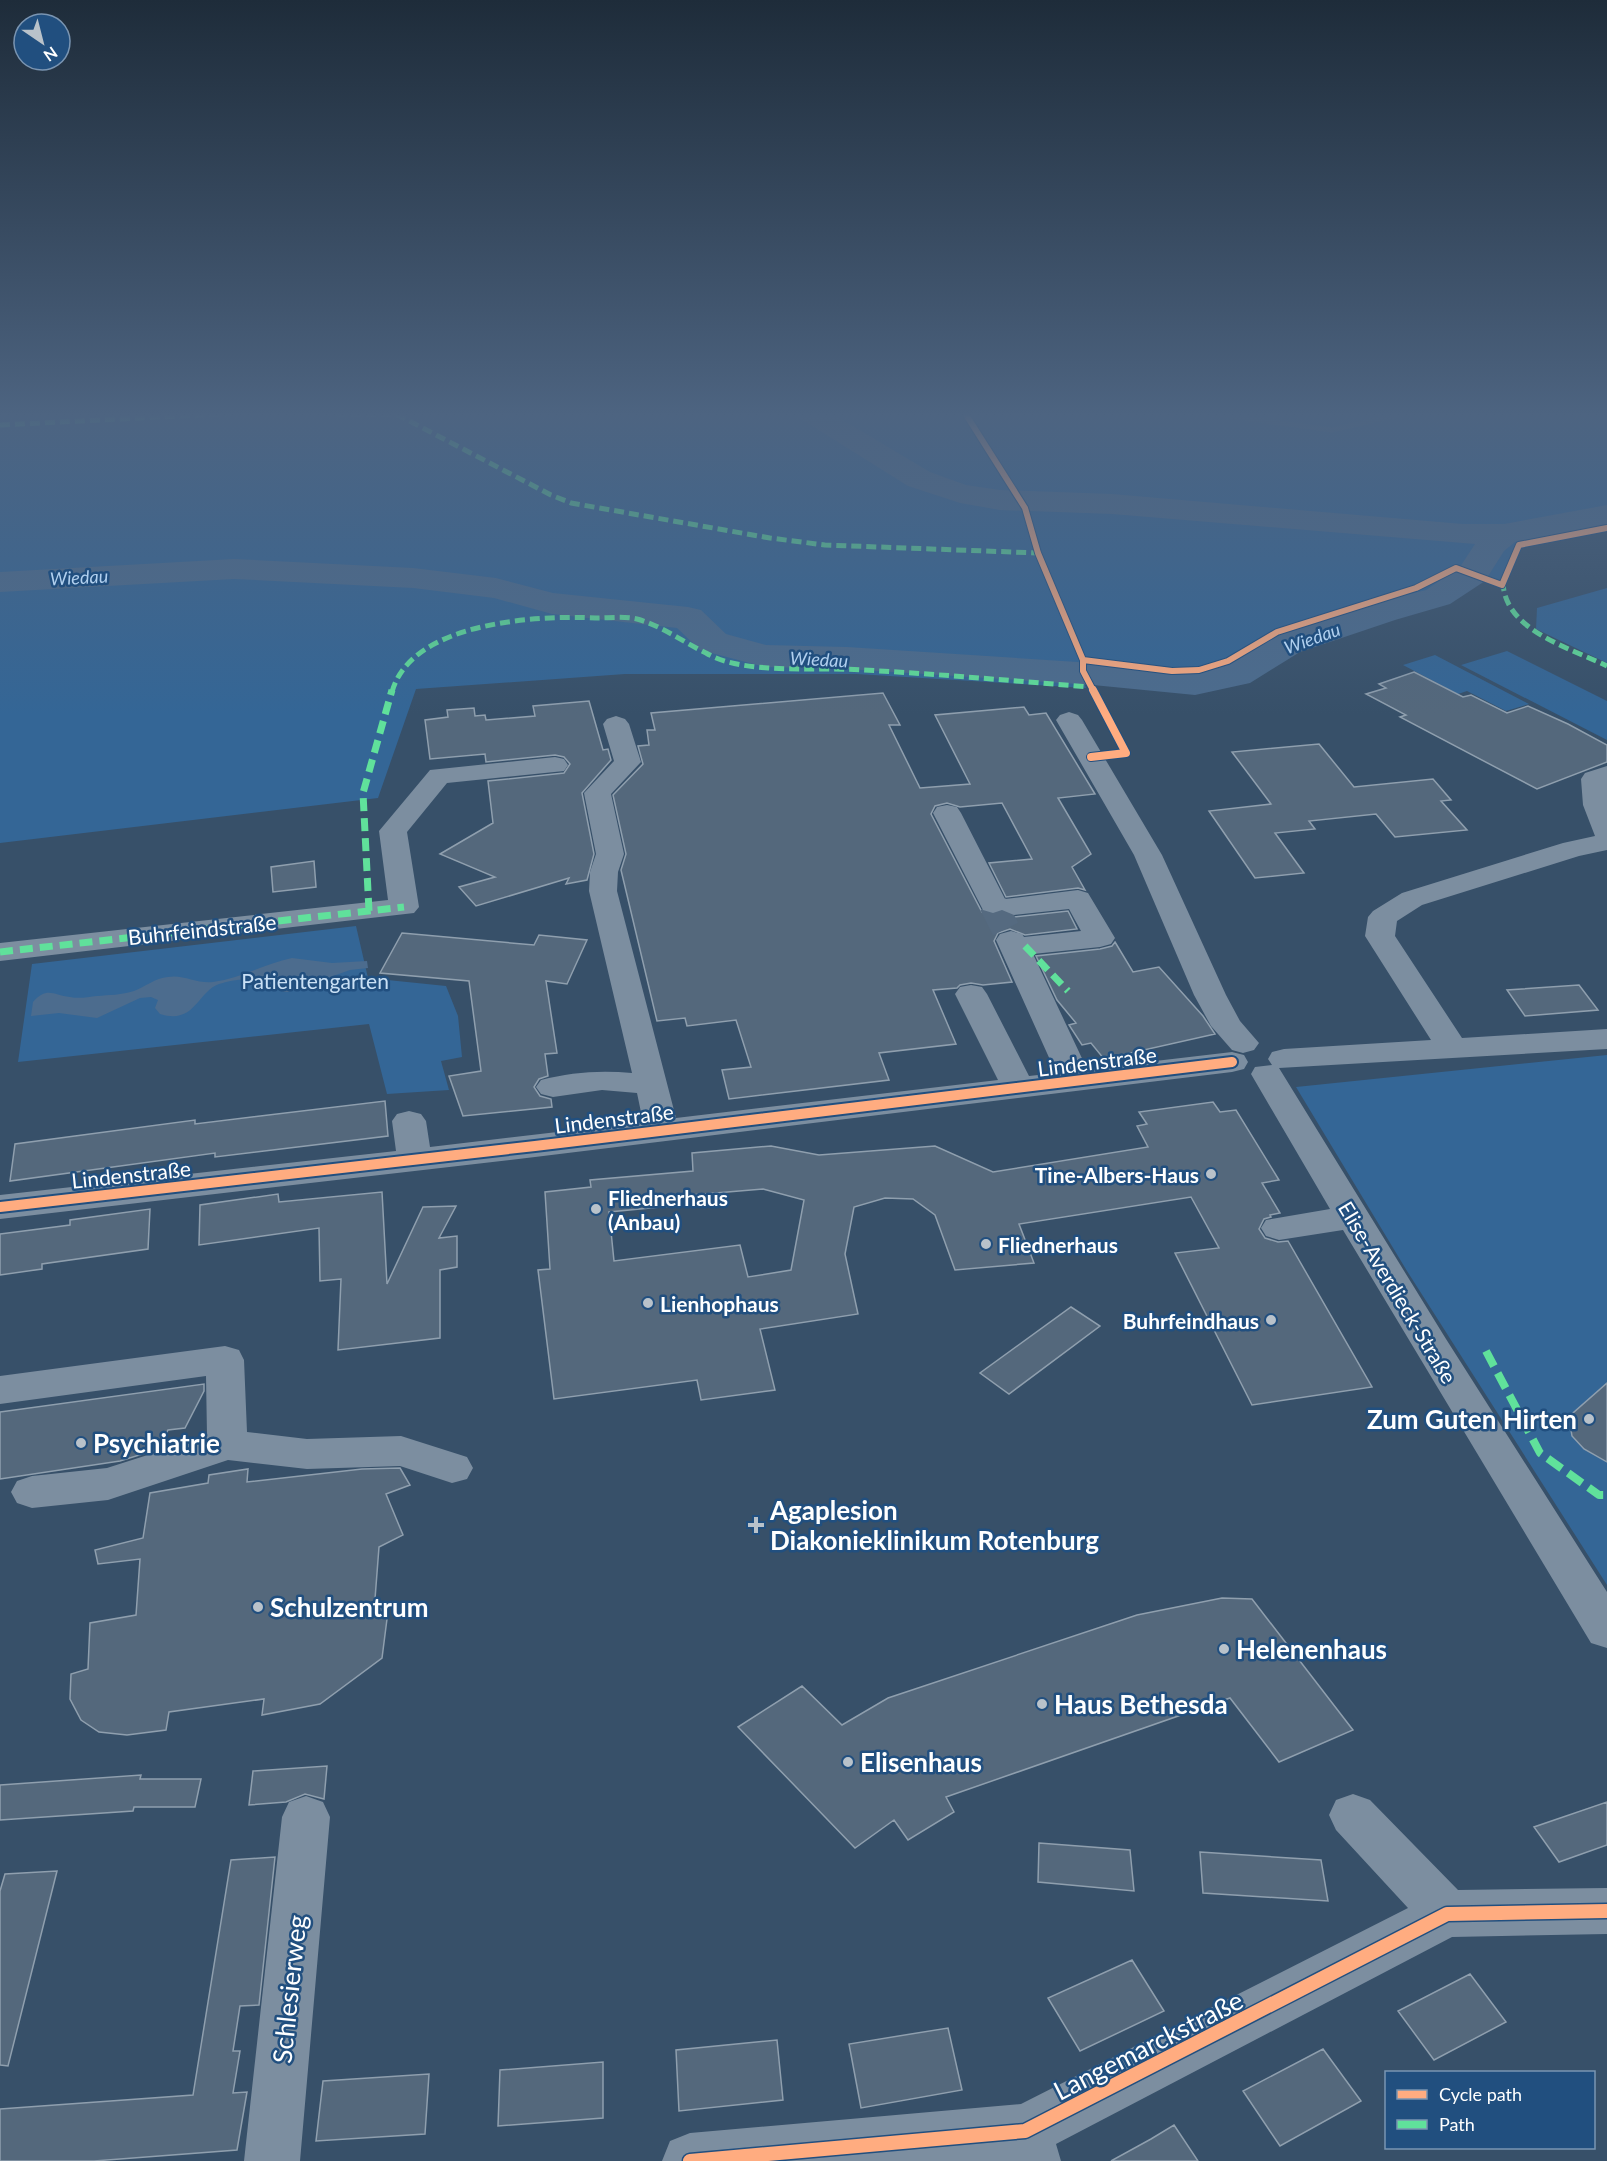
<svg xmlns="http://www.w3.org/2000/svg" width="1607" height="2161" viewBox="0 0 1607 2161" font-family="Lato,sans-serif">
<style>
.green{fill:#346696}
.water{fill:#4c6c8e}
.lines{fill:none;stroke-linecap:round;stroke-linejoin:round}
.stream{stroke:#4c6c8e;stroke-width:5}
.river{fill:#4c6c8e;fill-rule:evenodd}
.building{fill:#54687c;stroke:#8f9fae;stroke-width:1.5;fill-rule:evenodd}
.minor-tunnel{stroke:#556a80;stroke-width:28;stroke-dasharray:28 14;stroke-linecap:butt}
.minor{fill:#7c8ea0;fill-rule:evenodd}
.quiet-far2{stroke:#60e19b;stroke-width:5;stroke-dasharray:10 5;stroke-linecap:butt}
.quiet-far1{stroke:#60e19b;stroke-width:7;stroke-dasharray:13 7;stroke-linecap:butt}
.quiet{stroke:#60e19b;stroke-width:8;stroke-dasharray:17 8;stroke-linecap:butt}
.cycleway-far3-casing{stroke:#214f7f;stroke-width:8}
.cycleway-far2-casing{stroke:#214f7f;stroke-width:10}
.cycleway-far1-casing{stroke:#214f7f;stroke-width:14}
.cycleway-casing{stroke:#214f7f;stroke-width:17}
.cycleway-far3{stroke:#ffac80;stroke-width:6}
.cycleway-far2{stroke:#ffac80;stroke-width:8}
.cycleway-far1{stroke:#ffac80;stroke-width:10}
.cycleway{stroke:#ffac80;stroke-width:14}
.poi-dot{fill:#b9c2ca;stroke:#214f7f;stroke-width:2}
.labels{text-anchor:middle;dominant-baseline:central;stroke-width:5;stroke-linejoin:round;paint-order:stroke}
.far-water-label{font-size:18px;font-style:italic;fill:#b1d0ef;stroke:#214f7f}
.street-label{font-size:21px;fill:#fff;stroke:#214f7f}
.park-label{font-size:21px;fill:#c9e0f5;stroke:#214f7f}
.poi-label{font-size:21px;font-weight:bold;fill:#fff;stroke:#214f7f;text-anchor:start}
.near-poi-label{font-size:26px;font-weight:bold;fill:#fff;stroke:#214f7f;text-anchor:start}
.near-street-label{font-size:26px;fill:#fff;stroke:#214f7f}
</style>
<rect width="100%" height="100%" fill="#375069"/>
<path class="green" d="M0 413H1607V530L1519 545 1502 585 1481 577 1468 589 1446 601 1405 612 1307 644 1281 656 1261 670 1231 684 1198 690 1083 679 1086 688 856 674H625L416 689 378 798 0 843Z
M1607 588V663L1536 629 1537 608Z
M1507 651 1607 701V740L1461 665Z
M1435 655 1529 704 1506 711 1467 691 1458 694 1403 665Z
M356 926 368 978 446 986 458 1016 462 1057 441 1061 449 1090 387 1094 369 1024 18 1062 32 964Z
M1607 1055V1585L1407 1271 1296 1087Z"/>
<path class="water" d="M292 958 332 963 367 961 368 968 350 970 288 992C277 992 271 985 262 982 250 977 231 980 219 984 197 992 195 1025 160 1014L155 1008 158 1000 151 997 140 998 97 1018 59 1013 31 1016 33 1002C47 986 53 995 70 997 79 999 88 997 97 996 109 995 122 995 134 991 145 987 155 978 168 977 183 974 197 984 213 982 241 978 264 964 292 958Z"/>
<g class="lines">
<path class="stream" d="M1206 413 1332 430 1405 413"/>
<path class="river" d="M796 413H831L930 472 966 485 1000 490 1112 494 1463 524H1504L1607 505V525L1515 542 1504 551 1485 581 1450 604 1395 620 1300 652 1250 683 1195 695 1093 685 847 669 765 667 700 650 677 628 552 614 494 598 413 588 234 579 0 592V572L234 559 413 568 496 578 553 593 688 607 701 610 726 634 766 645 847 647 1093 663 1195 673 1225 666 1274 636 1369 604 1426 590 1460 567 1475 544 1112 514 1000 510 960 503 908 486 801 419Z"/>
</g>
<path class="building" d="M1414 672 1463 697 1471 695 1507 713 1528 706 1568 724 1607 745V762L1537 789 1400 717 1406 715 1366 694 1386 688 1379 684Z
M883 693 900 725H889L920 788 970 784 935 715 1024 707 1029 715 1046 713 1095 794 1058 798 1091 854 1072 867 1085 890 1078 888 1006 897 989 863 1032 859 1002 803 960 807 947 803 935 806 931 814 982 912 992 915 1002 912 1014 917 1068 911 1077 929 1025 935 1010 929 998 933 994 941 1012 982 983 985 971 983 960 985 957 988 933 990 956 1044 879 1053 889 1080 729 1099 722 1070 751 1067 736 1020 687 1026 685 1018 657 1021 621 870 626 854 613 795 643 764 638 746 649 745 647 730H655L651 713Z
M589 701 603 750 608 749 611 760 582 793 594 854 587 880 566 884 569 878 476 906 459 887 495 877 440 854 493 823 488 781 564 773 570 764 564 757 555 755 486 762 485 754 430 759 425 720 448 717 447 710 474 708 475 716 485 715 486 720 535 716 533 706Z
M1319 744 1354 787 1433 779 1451 800 1441 801 1467 830 1395 837 1376 814 1309 821 1315 829 1275 833 1304 873 1255 878 1209 811 1271 804 1232 752Z
M314 861 316 887 273 892 271 867Z
M402 933 534 945 539 935 587 940 567 984 546 981 557 1053 545 1054 548 1076 539 1079 534 1087 540 1096 551 1099 552 1107 463 1116 449 1076 481 1071 469 981 380 973Z
M1115 942 1133 972 1159 967 1203 1016 1215 1034 1104 1059 1091 1043 1082 1045 1069 1025 1076 1023 1057 1000 1036 956 1100 949 1112 946Z
M1579 985 1598 1010 1525 1016 1507 990Z
M385 1101 388 1136 215 1157V1153L10 1181 15 1144 195 1120V1124Z
M1213 1102 1220 1112 1236 1110 1279 1180 1262 1183 1280 1213 1270 1215 1271 1217 1264 1219 1259 1229 1265 1238 1278 1242 1288 1241 1372 1387 1252 1405 1175 1253 1219 1248 1191 1197 1019 1224 1034 1263 955 1270 935 1215 913 1199 885 1198 854 1207 845 1254 858 1314 760 1329 775 1390 701 1400 697 1380 554 1399 538 1270 550 1269 545 1192 591 1187 590 1180 693 1171 692 1153 771 1146 819 1155 935 1146 993 1172 1148 1147 1137 1126 1147 1124 1139 1112ZM763 1189 804 1200 791 1270 748 1277 740 1245 614 1261 609 1212 681 1205 680 1196Z
M382 1192 387 1284 423 1207 456 1206 439 1238 457 1236V1267L440 1270V1338L338 1350 341 1279 320 1281 319 1228 199 1245 200 1205 278 1194 279 1202Z
M150 1209 148 1249 42 1264V1269L0 1275V1234L70 1225V1220Z
M1071 1307 1100 1326 1009 1394 980 1373Z
M1607 1383V1462L1584 1449 1572 1436 1570 1424 1573 1413Z
M204 1384V1391L185 1428 168 1430 159 1449 120 1461 0 1479V1412Z
M400 1468 410 1485 386 1494 403 1535 379 1547 375 1599 387 1619 382 1658 320 1704 262 1715 264 1699 169 1712 166 1730 127 1735 99 1732 81 1720 70 1699 71 1674 88 1669 90 1623 136 1615 140 1559 98 1564 95 1550 143 1538 150 1493 208 1483 209 1475 248 1469 247 1482 362 1469Z
M1222 1598 1252 1599 1353 1730 1279 1762 1230 1698 946 1797 954 1812 908 1840 894 1820 855 1848 738 1727 802 1686 842 1725 888 1698 1137 1615Z
M327 1766 324 1799 305 1794 286 1802 249 1805 253 1771Z
M141 1775 140 1779H201L195 1807H134L133 1811 0 1820V1785Z
M1607 1802V1845L1559 1862 1534 1827Z
M1039 1843 1130 1850 1134 1891 1038 1882Z
M1200 1852 1321 1860 1328 1901 1203 1893Z
M275 1857 259 2005 240 2006 233 2051H240L233 2093 247 2092 237 2150 94 2161H0V2109L193 2095 231 1860Z
M57 1871 8 2066 0 2065V1891L5 1874Z
M1132 1960 1164 2011 1080 2051 1048 1998Z
M1470 1974 1506 2022 1434 2060 1398 2011Z
M948 2028 962 2090 861 2108 849 2044Z
M777 2040 783 2100 679 2111 676 2050Z
M1323 2049 1361 2101 1280 2146 1243 2091Z
M603 2062V2118L498 2126 500 2070Z
M429 2074 425 2134 316 2141 323 2081Z
M1174 2125 1198 2161H1111L1151 2139Z"/>
<g class="lines">
<path class="minor-tunnel" d="M993 904 1011 940"/>
<path class="minor" d="M1069 712 1078 715 1082 720 1162 855 1226 995 1240 1021 1259 1043 1254 1050 1243 1053 1232 1050 1211 1026 1194 995 1134 855 1056 720 1060 715Z
M616 716 625 719 629 724 641 762 611 794 624 854 618 872 617 891 676 1118 998 1080 955 994 960 987 971 985 982 987 987 994 1029 1076 1056 1073 996 940 1000 934 1011 931 1022 934 1024 937 1081 931 1069 909 1014 915 1002 910 993 913 983 910 933 813 937 807 947 805 957 807 961 813 1005 899 1078 890 1088 893 1115 938 1111 944 1100 947 1033 954 1087 1069 1232 1052 1244 1055 1248 1062 1244 1069 1232 1072 535 1157 0 1219V1195L396 1151 392 1121 397 1114 409 1111 421 1114 426 1121 430 1147 643 1122 637 1093 602 1090 553 1097 541 1094 536 1087 541 1080C571 1072 601 1070 632 1073L589 891 590 872 596 854 584 793 614 761 603 724 607 719Z
M555 757 564 759 568 765 564 771 447 783 407 832 419 907 414 913 0 961V943L388 900 379 831 430 770Z
M1607 766V850L1579 856 1422 905 1397 921 1395 936 1462 1038 1607 1029V1049L1279 1068 1446 1339 1607 1592V1648L1591 1643 1343 1230 1279 1240 1266 1236 1261 1228 1266 1220 1330 1209 1251 1074 1255 1067 1272 1065 1268 1059 1272 1052 1284 1049 1431 1040 1365 936 1368 917 1373 911 1402 893 1563 843 1595 836 1583 805 1581 779 1585 773Z
M225 1346 239 1350 244 1360 247 1432 307 1439 401 1436 467 1457 473 1468 467 1479 452 1483 400 1466 307 1469 228 1460 108 1500 32 1508 17 1503 11 1492 17 1481 32 1476 107 1468 207 1436 206 1376 0 1404V1376Z
M1353 1794 1370 1800 1458 1890 1607 1888V1934L1452 1937 1056 2144 1061 2161H662L670 2141 690 2133 1021 2104 1408 1908 1336 1830 1329 1815 1336 1800Z
M306 1796 323 1802 330 1817 300 2161H244L282 1817 289 1802Z"/>
<path class="quiet-far2" d="M306 413 398 415 551 495 571 503 770 538 825 545 1038 553
M0 425 240 413
M1503 581C1503 630 1570 648 1607 666
M392 692C411 622 536 615 596 618 609 618 624 616 637 619 662 626 683 642 706 653 725 664 746 666 768 668 799 670 831 668 863 670 939 674 1014 681 1090 687"/>
<path class="quiet-far1" d="M369 911 363 793 392 690
M1025 946 1068 991
M0 952 404 907"/>
<path class="quiet" d="M1486 1351 1540 1453 1599 1495H1607"/>
<defs>
<path id="cycleway-far3" d="M965 413 1025 508 1038 553 1083 660V671L1094 692
M1083 660 1172 671 1199 670 1228 661 1277 632 1416 588 1456 568 1502 585 1519 545 1607 528"/>
<path id="cycleway-far2" d="M1091 757 1126 753 1093 690"/>
<path id="cycleway-far1" d="M0 1207 535 1146 1232 1062"/>
<path id="cycleway" d="M690 2161 1025 2131 1447 1914 1607 1911"/>
</defs>
<use href="#cycleway-far3" class="cycleway-far3-casing"/>
<use href="#cycleway-far2" class="cycleway-far2-casing"/>
<use href="#cycleway-far1" class="cycleway-far1-casing"/>
<use href="#cycleway" class="cycleway-casing"/>
<use href="#cycleway-far3" class="cycleway-far3"/>
<use href="#cycleway-far2" class="cycleway-far2"/>
<use href="#cycleway-far1" class="cycleway-far1"/>
<use href="#cycleway" class="cycleway"/>
</g>
<linearGradient id="sky" x2="0" y2="1"><stop stop-color="#1e2c3a"/><stop offset="0.58" stop-color="#4d6481"/><stop offset="1" stop-color="#4d6481" stop-opacity="0"/></linearGradient>
<rect width="1607" height="715" fill="url(#sky)"/>
<g class="poi-dot">
<circle cx="1211" cy="1174" r="6"/>
<circle cx="596" cy="1209" r="6"/>
<circle cx="986" cy="1244" r="6"/>
<circle cx="648" cy="1303" r="6"/>
<circle cx="1271" cy="1320" r="6"/>
<circle cx="1589" cy="1419" r="6"/>
<circle cx="81" cy="1443" r="6"/>
<path d="M753 1516h6v6h6v6h-6v6h-6v-6h-6v-6h6z"/>
<circle cx="258" cy="1607" r="6"/>
<circle cx="1224" cy="1649" r="6"/>
<circle cx="1042" cy="1704" r="6"/>
<circle cx="848" cy="1762" r="6"/>
</g>
<g class="labels">
<g class="far-water-label">
<text transform="translate(79 577) rotate(-3)">Wiedau</text>
<text transform="translate(1312 638) rotate(-20)">Wiedau</text>
<text transform="translate(819 659) rotate(3)">Wiedau</text>
</g>
<g class="street-label">
<text transform="translate(202 929) rotate(-6)">Buhrfeindstraße</text>
<text transform="translate(1097 1061) rotate(-7)">Lindenstraße</text>
<text transform="translate(614 1118) rotate(-7)">Lindenstraße</text>
<text transform="translate(131 1174) rotate(-6)">Lindenstraße</text>
<text transform="translate(1398 1292) rotate(59)">Elise-Averdieck-Straße</text>
</g>
<g class="park-label">
<text x="315" y="980">Patientengarten</text>
</g>
<g class="poi-label">
<text x="1199" y="1174" text-anchor="end">Tine-Albers-Haus</text>
<text x="608" y="1197">Fliednerhaus<tspan x="608" dy="24">(Anbau)</tspan></text>
<text x="998" y="1244">Fliednerhaus</text>
<text x="660" y="1303">Lienhophaus</text>
<text x="1259" y="1320" text-anchor="end">Buhrfeindhaus</text>
</g>
<g class="near-poi-label">
<text x="1577" y="1419" text-anchor="end">Zum Guten Hirten</text>
<text x="93" y="1443">Psychiatrie</text>
<text x="770" y="1510">Agaplesion<tspan x="770" dy="30">Diakonieklinikum Rotenburg</tspan></text>
<text x="270" y="1607">Schulzentrum</text>
<text x="1236" y="1649">Helenenhaus</text>
<text x="1054" y="1704">Haus Bethesda</text>
<text x="860" y="1762">Elisenhaus</text>
</g>
<g class="near-street-label">
<text transform="translate(289 1989) rotate(-84)">Schlesierweg</text>
<text transform="translate(1148 2045) rotate(-27)">Langemarckstraße</text>
</g>
</g>
<rect x="1385" y="2071" width="210" height="78" fill="#214f7f" stroke="#7a95b2" stroke-width="1.5"/>
<rect x="1397" y="2090" width="30" height="9" fill="#ffac80" stroke="#7a95b2" stroke-width="1.5"/>
<text x="1439" y="2101" font-size="18" fill="#ffffff">Cycle path</text>
<rect x="1397" y="2120" width="30" height="9" fill="#60e19b" stroke="#7a95b2" stroke-width="1.5"/>
<text x="1439" y="2131" font-size="18" fill="#ffffff">Path</text>
<g transform="translate(42 42) rotate(145)"><circle r="28" fill="#214f7f" stroke="#7a95b2" stroke-width="1.5"/>
<path d="M0-4.5L10 22L0 15L-10 22Z" fill="#b9c2ca"/>
<text y="-9" font-size="16" font-weight="bold" text-anchor="middle" fill="#ffffff">N</text>
</g>
</svg>
